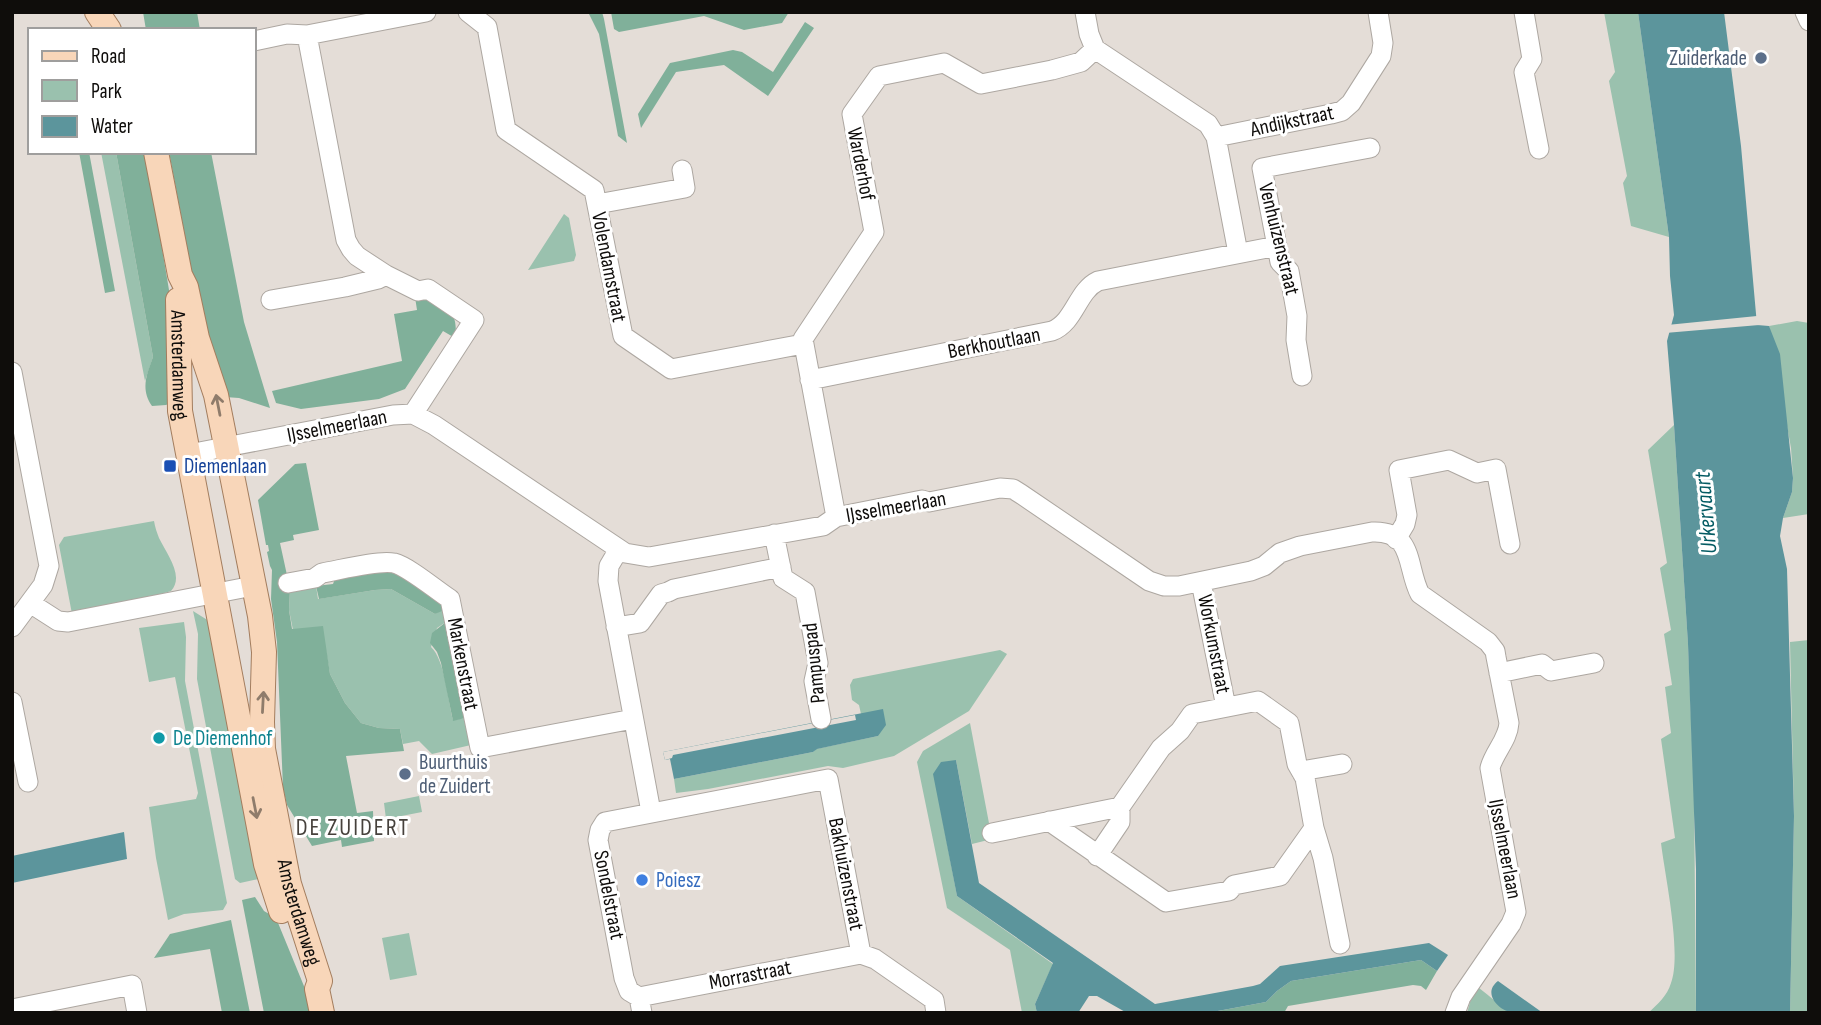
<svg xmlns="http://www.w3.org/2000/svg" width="1821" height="1025" viewBox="0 0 1821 1025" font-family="'Sofia Sans Condensed',sans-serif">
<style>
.green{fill:#9ac1ae}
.forest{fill:#80b09a}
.water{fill:#5c959c}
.pier{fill:#e4ddd7}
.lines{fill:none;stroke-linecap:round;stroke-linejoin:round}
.minor-casing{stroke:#ada7a1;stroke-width:21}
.major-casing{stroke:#a37d5e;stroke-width:26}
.minor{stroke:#fff;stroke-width:19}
.major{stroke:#f8d6b9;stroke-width:24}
.oneway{stroke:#8f7c6b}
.service-dot{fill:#5c6f8a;stroke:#fff;stroke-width:2.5}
.transit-dot{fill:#1a4fb4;stroke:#fff;stroke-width:2.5}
.culture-dot{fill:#0f9aa8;stroke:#fff;stroke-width:2.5}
.shop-dot{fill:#3f7fe0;stroke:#fff;stroke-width:2.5}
.labels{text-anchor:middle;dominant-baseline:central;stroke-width:6;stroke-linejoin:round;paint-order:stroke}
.service-label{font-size:21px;fill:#4e5e75;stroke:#fff;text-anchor:end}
.street-label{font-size:21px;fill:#0f0d0b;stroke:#fff}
.transit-label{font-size:21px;fill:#164399;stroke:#fff;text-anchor:start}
.culture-label{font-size:21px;fill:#0d838f;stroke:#fff;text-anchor:start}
.shop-label{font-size:21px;fill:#366cbe;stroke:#fff;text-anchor:start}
.water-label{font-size:23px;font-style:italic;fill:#045b63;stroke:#fff}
.quarter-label{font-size:24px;letter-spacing:2px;fill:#46413c;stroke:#fff}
</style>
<rect width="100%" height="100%" fill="#e4ddd7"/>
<path class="green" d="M1604 12H1638L1669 237 1631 226 1623 183 1627 176 1609 81 1615 72Z
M101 152H116L153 357 145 381Z
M564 214 569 218 576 255 574 261 528 270Z
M1797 321 1809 323V514L1783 518 1792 492 1793 478 1791 448 1769 326Z
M1674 425 1688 644 1694 789 1696 1013H1648C1658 1004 1667 996 1671 983 1682 954 1665 876 1661 843L1675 838 1661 739 1671 733 1665 687 1672 685 1664 634 1671 630 1660 568 1667 563 1648 450Z
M154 521C155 527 157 533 159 538 166 553 185 576 171 591L131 603 72 614 59 545 64 537Z
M316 586 318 599 375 590 391 589 435 614 444 608 446 622 437 628 431 647C445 660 448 701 453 720L465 718 471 745 432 754 419 741 403 744 400 729 379 728 361 723 345 703 330 674 326 651 293 630 289 610 290 589Z
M193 611 209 621 263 878 240 883 235 879 197 679 198 634Z
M184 622 186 637 185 681 227 903 223 910 184 914 168 920 156 858 149 807 196 799 198 793 175 677 149 682 139 628Z
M1809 640V1013H1790L1794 816 1790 642Z
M1000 650 1007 654 969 711 894 756 843 768 828 766 708 789 676 793 674 779 813 752 816 749 878 736 883 710 861 714 859 705 852 700 850 685 853 679Z
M970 723 992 839 972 844 956 760 934 774 957 896 1053 964 1035 1004 1037 1013H1022L1010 950 947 908 917 762 923 751Z
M419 796 422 812 386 819 384 803Z
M409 933 417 975 390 980 382 938Z
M1479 988C1490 996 1499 1005 1510 1013H1467L1471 999Z"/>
<path class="forest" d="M143 12H197L200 30H146Z
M588 12H602L604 19 627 143 618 136 599 34Z
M611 12H789L782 23 744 30 704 16 619 32 614 29Z
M805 22 814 28 768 96 724 65 676 72 641 128 638 114 670 63 733 50 742 52 773 72Z
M79 152H89L115 291 105 293Z
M116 152H146L169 290 172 402 166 405 152 406C140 389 147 374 153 357Z
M169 152H211L244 322 270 408 239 398 225 397 192 273Z
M427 296C447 309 459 311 455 338L443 331 405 389 379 399 301 409 276 403 272 391 402 361 394 314 417 310 415 297Z
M306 463 319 530 293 535 294 540 280 543 290 589 289 610 292 629 323 626 330 674 345 703 361 723 379 728 400 729 404 751 346 756 357 813 373 811 374 841 342 847 341 840 312 846 287 805 283 788 277 642 271 599 272 570 270 566 267 552 269 551 268 545H266L258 500 295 464Z
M387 571C409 578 428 592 444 608L442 611 435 614 391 589 375 590 319 599 316 586 333 584 336 576Z
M446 622 465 718 453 721 441 663 437 652 430 643 432 633Z
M255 897 264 911 276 918 306 991 312 1013H264L242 900Z
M231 920 250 1013H222L210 949 154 958 170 934Z
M1421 960 1437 971 1426 990 1421 986 1413 985 1288 1006 1284 1013H1207L1266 1002 1277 991 1291 981Z"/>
<path class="water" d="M1638 12H1724L1741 146 1757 325 1769 326 1780 354 1793 478 1792 492 1783 518 1780 536 1787 569 1794 816 1790 1013H1696V869L1688 644 1674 425 1667 341 1674 315 1670 276 1669 237Z
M883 709 886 725 878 736 817 749 813 752 674 779 670 759 665 760 663 752Z
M956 760 979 883 1155 1004 1253 986 1260 984 1280 966 1429 943 1448 955 1437 971 1421 960 1291 981 1277 991 1266 1002 1207 1013H1127L1097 996H1089L1078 1013H1037L1035 1004 1053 963 957 896 933 774 941 762Z
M124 832 127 859 12 883V856Z
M1498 981 1543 1013C1534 1013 1523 1014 1514 1013 1498 1011 1482 993 1498 981Z"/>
<path class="pier" d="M1757 316H1760V322L1771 324 1665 333 1667 325Z
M855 715 856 720 673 755 672 758 665 760 663 752Z"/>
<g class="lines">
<defs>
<path id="minor" d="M468 12 487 27 506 130 594 190 623 336 671 369 803 344
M1085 12 1089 34 1095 49 1208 124 1216 137 1238 253
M1524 12 1532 59 1524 72 1539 149
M1805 12 1809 21
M307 35 426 12
M254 41 287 34 307 35 346 240 351 249 357 256 386 275 418 291 428 289 474 320 413 414
M1216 137 1331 114 1342 111 1351 103 1381 56 1383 43 1378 12
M597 204 685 188 682 170
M271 300 345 287 378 279 386 275
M12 372 49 566 43 585 12 627
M1302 376 1296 340 1297 316 1289 271 1280 262 1262 168 1370 148
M810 380 1052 331C1075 322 1077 291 1098 281L1277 246
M189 454 393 415 413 414 434 425 625 553 649 557 823 526 836 517 922 500 929 502 1000 488 1013 489 1021 494 1149 581 1164 586H1179L1251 571 1264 566 1280 553 1300 546 1372 532C1415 530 1406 568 1420 594L1488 642 1495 651 1496 657 1509 723C1508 740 1494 752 1490 768L1516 912 1511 924 1461 997 1455 1013
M836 517 803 339 874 232 852 114 879 76 944 63 981 84 1052 70 1081 62 1095 49
M774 534 783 578 805 592 818 663 814 681 821 719
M1396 539 1405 524 1407 515 1399 470 1449 460 1477 473 1496 469 1510 544
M619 549 609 566 608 581 651 812
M1201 582 1226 707
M288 583 315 578 322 573C340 570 377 560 394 563 409 567 436 590 450 599L480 748 633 719
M30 603 58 621 68 622 253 586
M616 627 640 623 661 594 668 592 674 589 781 567
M1499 673 1542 664 1551 671 1594 663
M12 702 28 782
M1301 771 1342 764
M1049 821 1166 902 1229 891 1234 885 1280 876 1314 828
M992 833 1120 807 1161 748 1180 731 1192 714 1258 701 1289 723 1297 764 1305 778 1314 828 1323 858 1340 944
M1097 856 1120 822V807
M639 997 861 954
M12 1009 132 985 137 1013
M642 1013 639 997 629 991 624 978 598 840 600 830 605 822 828 779 861 954 875 959 934 1000 936 1013"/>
<g id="major">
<path d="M97 12 109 30"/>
<path id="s1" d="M156 152 180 275 186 287 197 338 216 395 260 616 264 652 262 722 263 749 289 884 320 981 317 989 322 1013"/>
<path id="s2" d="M178 300 180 411 266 864 281 911"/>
</g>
</defs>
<use href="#minor" class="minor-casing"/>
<use href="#major" class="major-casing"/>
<use href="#minor" class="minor"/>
<use href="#major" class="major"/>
</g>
<defs><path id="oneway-shaft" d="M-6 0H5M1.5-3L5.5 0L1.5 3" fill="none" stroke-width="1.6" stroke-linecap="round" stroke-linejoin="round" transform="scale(1.75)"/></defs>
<g class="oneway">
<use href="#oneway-shaft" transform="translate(218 405) rotate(-101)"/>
<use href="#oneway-shaft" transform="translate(263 702) rotate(-87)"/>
<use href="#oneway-shaft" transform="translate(255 808) rotate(79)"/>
</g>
<g class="service-dot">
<circle cx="1761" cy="58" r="7"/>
<circle cx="405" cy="774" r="7"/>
</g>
<rect class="transit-dot" x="163" y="459" width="14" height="14" rx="3.5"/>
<circle class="culture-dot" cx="159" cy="738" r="7"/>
<circle class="shop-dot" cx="642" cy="880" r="7"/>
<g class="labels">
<g class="service-label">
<text x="1747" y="58">Zuiderkade</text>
<text x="419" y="762" text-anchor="start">Buurthuis<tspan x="419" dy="24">de Zuidert</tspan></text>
</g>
<g class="street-label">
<text transform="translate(1292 121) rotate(-12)">Andijkstraat</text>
<text transform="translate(861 164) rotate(79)">Warderhof</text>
<text transform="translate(1279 239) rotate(76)">Venhuizenstraat</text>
<text transform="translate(609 267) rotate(79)">Volendamstraat</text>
<text transform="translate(994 343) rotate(-11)">Berkhoutlaan</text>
<text stroke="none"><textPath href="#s2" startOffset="65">Amsterdamweg</textPath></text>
<text transform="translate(337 426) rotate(-11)">IJsselmeerlaan</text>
<text transform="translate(896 507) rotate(-10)">IJsselmeerlaan</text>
<text transform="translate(1214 644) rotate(79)">Workumstraat</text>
<text transform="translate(814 663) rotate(-96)">Pampuspad</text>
<text transform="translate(463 664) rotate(79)">Markenstraat</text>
<text transform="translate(1505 849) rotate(79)">IJsselmeerlaan</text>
<text transform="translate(846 874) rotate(79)">Bakhuizenstraat</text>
<text transform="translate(609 895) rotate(79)">Sondelstraat</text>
<text stroke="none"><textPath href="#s1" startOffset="777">Amsterdamweg</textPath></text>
<text transform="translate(750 975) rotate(-11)">Morrastraat</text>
</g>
<g class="transit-label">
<text x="184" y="466">Diemenlaan</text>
</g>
<g class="culture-label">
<text x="173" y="738">De Diemenhof</text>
</g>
<g class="shop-label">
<text x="656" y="880">Poiesz</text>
</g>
<g class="water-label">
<text transform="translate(1706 513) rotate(-95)">Urkervaart</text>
</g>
<g class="quarter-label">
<text x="353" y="827">DE ZUIDERT</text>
</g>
</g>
<rect width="1821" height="1025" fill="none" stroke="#0f0d0b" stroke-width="28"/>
<rect x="28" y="28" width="228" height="126" fill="#ffffff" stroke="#9f9e9d" stroke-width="2"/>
<rect x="42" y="51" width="35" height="10" fill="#f8d6b9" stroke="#9f9e9d" stroke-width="2"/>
<text x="91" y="63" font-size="21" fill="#0f0d0b">Road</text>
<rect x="42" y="80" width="35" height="21" fill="#9ac1ae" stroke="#9f9e9d" stroke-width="2"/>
<text x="91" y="98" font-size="21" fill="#0f0d0b">Park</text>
<rect x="42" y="116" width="35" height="21" fill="#5c959c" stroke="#9f9e9d" stroke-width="2"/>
<text x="91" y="133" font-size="21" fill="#0f0d0b">Water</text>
</svg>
